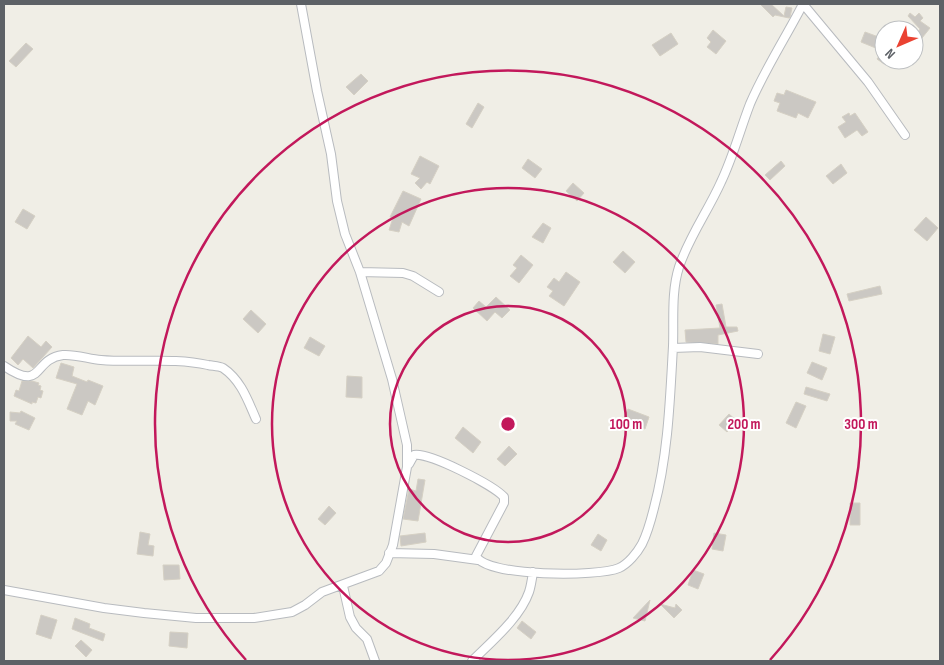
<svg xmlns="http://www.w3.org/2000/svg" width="944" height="665" viewBox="0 0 944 665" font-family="'Sofia Sans Condensed',sans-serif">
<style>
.building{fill:#cbc8c3;stroke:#d5d0c4}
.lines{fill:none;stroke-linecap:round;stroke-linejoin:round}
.street-casing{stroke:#b8bbbf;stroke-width:10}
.street{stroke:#fff;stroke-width:8}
.ring{fill:none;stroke:#c2185b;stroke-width:2.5}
.centre{fill:#c2185b;stroke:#fff;stroke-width:2.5}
.ring-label{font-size:15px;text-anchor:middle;font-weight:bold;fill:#c2185b;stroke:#fff;stroke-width:4;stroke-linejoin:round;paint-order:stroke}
</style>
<rect width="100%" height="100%" fill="#f0eee6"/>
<path class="building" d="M760 4H771L784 16 786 7 792 8 790 17 789 18 775 15 773 17Z
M910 13 915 17 919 13 923 18 920 21 930 28 918 43 914 40V38L920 29 908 16Z
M713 30 726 41 716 54 707 47 711 42 707 38Z
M865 32 884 39V64L877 59 883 51 861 42Z
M671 33 678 44 660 56 652 45Z
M26 43 33 49 16 67 9 61Z
M361 74 368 81 354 95 346 87Z
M786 90 816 102 808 118 798 113 796 118 777 111 780 103 774 101 777 93 784 95Z
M478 103 484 107 472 128 466 124Z
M849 113 850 116 855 113 868 132 862 136 857 130 845 138 838 127 846 122 842 117Z
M420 156 439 166 430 184 427 182 421 189 415 183 420 178 411 174Z
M528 159 542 169 535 178 522 168Z
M781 161 785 166 770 180 765 175Z
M841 164 847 173 833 184 826 176Z
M573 183 584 193 577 201 566 191Z
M403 191 421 199 409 226 402 222 399 232 389 230 393 218 390 217Z
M23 209 35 216 27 229 15 222Z
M926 217 938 228 927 241 914 230Z
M543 223 551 228 543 243 532 237Z
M623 251 635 262 625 273 613 262Z
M521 255 533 265 519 283 510 276 517 268 513 265Z
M566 272 580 282 564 306 549 296 553 291 547 287 554 278 559 282Z
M880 286 882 294 849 301 847 294Z
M496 297 510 310 502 318 495 312 487 321 473 308 479 301 486 307Z
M722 304 726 327H737L738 331 718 335V344L686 342 685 330 720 328 716 305Z
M251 310 266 324 258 333 243 319Z
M823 334 835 337 830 354 819 351Z
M28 336 41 347 46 341 52 347 33 368 23 359 18 365 11 358Z
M310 337 325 346 319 356 304 348Z
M812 362 827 368 822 380 807 373Z
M61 363 74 367 72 376 87 382 88 380 103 386 95 405 88 401 82 415 67 409 77 384 56 378Z
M347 376 362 377V398L346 397Z
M22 381H32L39 383 38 385 41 386 40 390 43 391 41 398 38 397 36 403 32 402V404L14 396 16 390 19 391Z
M806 387 830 394 827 401 804 394Z
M796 402 806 406 796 428 786 423Z
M628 409 649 417 645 429 630 423 628 428 621 426Z
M21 411 35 418 29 430 15 424 17 421H10V412L20 413Z
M729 414 737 421 727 432 719 425Z
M463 427 481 442 473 453 455 438Z
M509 446 517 454 505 466 497 459Z
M418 479 425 480 418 521 403 519 409 489 416 491Z
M850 503H860V525H850Z
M329 506 336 513 325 525 318 519Z
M140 532 150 534 148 545 154 546 153 556 137 554Z
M425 533 426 542 401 546 400 536Z
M714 533 726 535 723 551 712 549Z
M598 534 607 540 601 551 591 545Z
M163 565H179L180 579 164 580Z
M693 570 704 574 698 589 688 585Z
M650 600 645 621 633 618Z
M660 604 675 608 676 604 682 610 674 618Z
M41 615 57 620 51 639 36 634Z
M75 618 90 624 89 628 105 634 103 641 72 629Z
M522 621 536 632 531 639 517 628Z
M170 632 188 633 187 648 169 646Z
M81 640 92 650 86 657 75 646Z"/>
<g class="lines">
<defs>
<path id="street" d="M803 4 868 82 905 135
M360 272 403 273 413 276 439 292
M673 348 700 347 758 354
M4 366C44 393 32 359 63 355 75 354 89 359 101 360 137 363 173 357 208 365 213 366 219 366 223 368 241 380 248 401 256 419
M409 464 414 455C429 452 493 485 504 497V503L476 556C486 577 598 577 619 568 628 564 637 553 642 544 648 532 651 520 654 508 668 456 670 400 673 346 674 321 671 292 679 267 689 237 708 211 721 182 733 157 740 130 750 104 765 69 786 37 803 4
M389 553 434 554 478 560
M339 586H343L350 617 356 628 367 639 375 661
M4 590 104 608 144 613 196 618H254L292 612 305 605 322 592 379 571 386 563 393 545 407 467V445L392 379 360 272 345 234 337 201 331 154 317 91 301 4
M472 661C491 642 520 618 529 592 531 586 532 579 533 572"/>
</defs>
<use href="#street" class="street-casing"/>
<use href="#street" class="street"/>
</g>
<g class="ring">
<circle cx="508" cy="424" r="118"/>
<circle cx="508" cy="424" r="236"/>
<path d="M246 660A353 353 0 1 1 770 660"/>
</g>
<circle cx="508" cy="424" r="8" class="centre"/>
<g class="ring-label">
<text x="626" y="429">100 m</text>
<text x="744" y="429">200 m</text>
<text x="861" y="429">300 m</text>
</g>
<rect width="944" height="665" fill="none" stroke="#5d6166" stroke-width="10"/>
<g transform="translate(899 45) rotate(225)"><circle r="24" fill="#ffffff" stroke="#bec0c2"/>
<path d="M0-4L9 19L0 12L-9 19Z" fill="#ea4232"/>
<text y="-8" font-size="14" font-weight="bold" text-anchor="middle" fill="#5d6166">N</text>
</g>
</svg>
